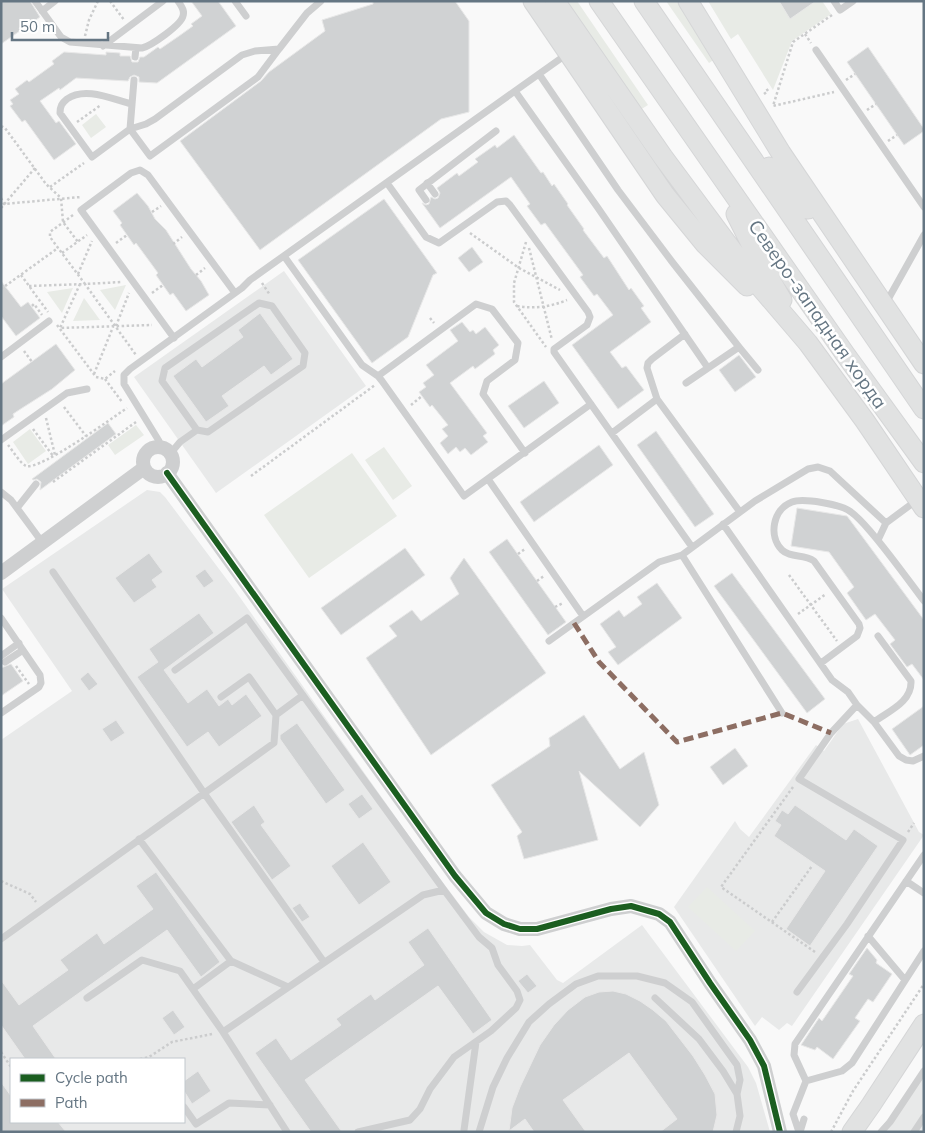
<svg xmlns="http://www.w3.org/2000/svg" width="925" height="1133" viewBox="0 0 925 1133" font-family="Mulish,sans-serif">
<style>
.built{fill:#e8e9e9;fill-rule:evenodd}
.green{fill:#e8ebe6}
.building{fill:#d0d2d3;stroke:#e8e8e8}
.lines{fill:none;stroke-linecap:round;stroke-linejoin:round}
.secondary-casing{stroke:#d5d6d7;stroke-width:21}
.path{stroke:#cbcccd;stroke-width:2.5;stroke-dasharray:2.5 2.5;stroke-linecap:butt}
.lane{stroke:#cecfd0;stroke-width:7}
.street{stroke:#cecfd0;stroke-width:14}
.secondary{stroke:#e1e2e2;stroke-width:19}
.quiet{stroke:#8d6e63;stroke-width:5;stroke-dasharray:10 5;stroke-linecap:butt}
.cycleway-casing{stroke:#fff;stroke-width:9}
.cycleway{stroke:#1b5e20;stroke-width:6}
.labels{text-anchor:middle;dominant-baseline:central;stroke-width:5;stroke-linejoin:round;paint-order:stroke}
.street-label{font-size:19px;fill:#657683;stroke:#fff}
</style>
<rect width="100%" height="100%" fill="#f9f9f9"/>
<path class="built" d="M284 271 366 386 216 493 134 377Z
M147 490 160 492 165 497 234 589 429 864 469 917 484 932 507 945 522 946 530 945 557 980 563 983 642 925 748 1067 756 1083 770 1132H1V740L72 691 2 589ZM11 1059H184V1122H11Z
M858 719 919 832 924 835 792 1026 787 1023 779 1030 762 1017 755 1026 674 907 735 821 740 829 749 837 816 745 824 751 843 724Z
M924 1066V1132H877L890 1117Z"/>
<path class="green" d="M565 1H577L648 105 640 110Z
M666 1H678L715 59 709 63Z
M708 1H779L790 18 808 1H822L831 14 792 41 773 90 738 34 731 39Z
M96 114 106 127 91 138 82 125Z
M126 285 115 310 100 290Z
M73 288 62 313 47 292Z
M84 298 100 320 73 321Z
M136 425 144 435 115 455 108 445Z
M30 429 46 451 28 464 13 442Z
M384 447 412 486 393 500 365 460Z
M352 453 397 516 309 578 264 515Z
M707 887 755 931 736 951 688 907Z"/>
<path class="building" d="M1 1H30L40 17 1 44Z
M191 1H218L236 26 157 83 139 82V77L134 75 130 77 128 81 76 78 60 90 59 88 40 101 56 123 59 121 76 144 54 160 25 120 22 122 10 106 13 104 10 100 19 94 15 89 27 80 29 82 54 64 52 61 64 52 106 55V52L120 53V56H130L132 62H138L140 57H144L158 47 160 49 179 36 193 26 191 24 202 16Z
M373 1H455L469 21V112L441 119 260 250 180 141 261 81 269 72 325 31 322 20 373 4Z
M779 1H816L790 19Z
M868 47 924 129V131L904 145 847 62Z
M514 135 541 173 543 172 552 186 554 184 568 204 567 205 584 229 583 230 604 258 607 256 629 290 631 288 644 306 641 308 651 322 610 352 622 368 626 366 644 390 618 409 572 345 613 315 597 294 594 296 580 277 583 275 545 223 541 225 527 206 530 204 511 177 440 228 422 203 426 205 429 204 431 197 435 199 438 198 440 193 437 188 457 173 459 176 478 162 475 159 495 145 497 148Z
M137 193 148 206 155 219 166 230 191 269 201 281 209 295 186 311 173 293 170 295 156 275 158 273 136 243 134 245 120 225 122 223 113 211Z
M384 199 437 273 433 275 408 337 372 363 298 260Z
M472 247 483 262 469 272 458 258Z
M1 281 21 307 28 302 40 318 16 336 1 316Z
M260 313 293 359 271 375 264 366 222 396 229 406 206 422 173 376 196 359 202 367 243 337 238 330Z
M462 322 470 332 473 330 476 334 485 327 499 345 493 350 495 354 475 369 473 366 450 383 487 433 483 436 488 442 471 455 465 448 460 452 456 447 448 454 440 443 448 436 442 429 448 425 432 405 430 407 419 392 426 387 423 383 434 375 426 365 458 341 450 330Z
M56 344 75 370 52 389 19 410 13 414 14 417 1 426V384Z
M739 355 756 377 735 392 719 370Z
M544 381 559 403 524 428 508 406Z
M108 423 116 434 40 490 41 482 37 479 33 480 32 479Z
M656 431 714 514 695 527 637 445Z
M599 445 613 465 534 522 520 502Z
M797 508 847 516 853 524 924 620V680L912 664 907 667 890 644 895 640 875 614 866 620 847 593 854 587 829 552 791 546Z
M507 539 566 622 548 635 489 552Z
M405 548 425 575 341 635 321 608Z
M149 553 163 572 152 580 157 587 134 603 115 578Z
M464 558 546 673 431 755 366 658 397 636 389 626 412 610 421 621 459 594 450 578Z
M205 569 214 581 204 588 195 576Z
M732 573 825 699 807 713 714 586Z
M657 583 682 618 618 665 608 652 616 647 600 624 619 610 624 617 642 604 637 597Z
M199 613 214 633 164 670 188 703 207 689 219 706 228 699 232 705 246 694 262 716 219 747 208 732 187 747 137 677 158 662 149 649Z
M11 664 23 681 1 696V668Z
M88 672 98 684 89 691 80 679Z
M924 706V745L910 755 892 729Z
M584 715 620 769 644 752 659 805 640 827 579 771 598 840 524 859 517 836 522 832 491 785 550 746 549 738Z
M116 720 125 733 111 742 102 729Z
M297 723 345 790 326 804 280 739V735Z
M735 748 748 766 723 785 710 767Z
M362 794 373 809 359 819 348 804Z
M254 805 265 822 261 825 291 866 272 880 231 822Z
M795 805 846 840 854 829 878 846 810 946 786 929 825 871 774 836 781 825 775 821 782 810 788 814Z
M363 842 391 882 359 905 331 866Z
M156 872 220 962 201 977 167 930 33 1026 56 1059H25L1 1025V980L19 1005 68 970 60 960 97 933 104 944 153 909 136 886Z
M300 903 310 917 302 922 292 908Z
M428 928 492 1020 473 1034 438 986 305 1080 342 1132H311L255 1053 276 1038 291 1060 341 1025 336 1019 354 1006 371 994 375 1000 424 965 408 942Z
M867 948 877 960 876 963 892 974 873 1002 868 999 855 1018 860 1021 833 1059 817 1047 815 1050 801 1045 819 1018 822 1021 853 976 849 974Z
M527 974 537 986 528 993 518 981Z
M613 991 626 994 640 1001 653 1010 666 1021 693 1056 705 1075 715 1094 717 1115 713 1132H660L677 1119 629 1053 563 1100 586 1132H534L525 1119 509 1131 512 1108 520 1087 540 1045 554 1025 568 1010 585 997 599 992Z
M173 1010 185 1027 174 1035 162 1018Z
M198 1071 211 1091 192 1104 184 1091V1081Z
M1 1082 11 1096V1122H58L66 1132H1Z"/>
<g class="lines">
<defs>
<path id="secondary" d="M533 1 665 195 705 244 747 286
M555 1 663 157 755 281 808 343 865 421 924 508
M599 1 845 354 924 463
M644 1 924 409
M688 1 781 153 924 364
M769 167 808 209
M736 214 761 264 782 300
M852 1132 871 1105 924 1024"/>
</defs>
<use href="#secondary" class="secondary-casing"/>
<path class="path" d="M110 1 124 20
M832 15 793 42 773 106 834 92
M805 34 811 43
M85 36 89 20 98 1
M846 80 855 74
M764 94 768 91 766 88
M867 110 876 104
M77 122 101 105
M1 126 5 128 46 184 61 198 63 222 78 242
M888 141 897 135
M50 187 84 163
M1 198 4 204 81 197
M1 208 35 168
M152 212 161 206
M73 215 50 232V237L85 284 122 282
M470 233 519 268 560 290
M526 242 514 283V302L546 347
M116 243 127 235
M173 244 182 237
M529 248 552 340
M62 253 87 235
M78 274 92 241
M21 275 48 312
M196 275 205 268
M262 283 270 295
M80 284 60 328 152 325
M29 286 85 284 136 355
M1 289 58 248
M152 293 163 285
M32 306 34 304 42 315
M517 306C535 309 550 307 567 300
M430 318 434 323
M57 325 96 377 105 379 115 371
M116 326 129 293
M24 351 32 362
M94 374 113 327
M105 379 122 402
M411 405 422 396
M64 407 86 436
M46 418 55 455
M33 429 53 456
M8 445C13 451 20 463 26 466 41 470 112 418 127 408
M251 476 375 385
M53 482 136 422
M518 554 525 549
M789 575 837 641
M537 581 544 576
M555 607 563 603
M798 614 826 594
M16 666 29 684
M793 787 721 887 815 952
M908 832 914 823
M1 881 30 894 36 902
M772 922 812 866
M1 1052 11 1067
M140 1059 149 1057 172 1042 212 1034
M831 1132 853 1091 924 984"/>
<path class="lane" d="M35 1 61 37 70 42 142 48C151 46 181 25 183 16 185 10 181 6 178 1
M235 1 246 16
M834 1 840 10 853 1
M42 11 55 1
M103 46 163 1
M279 49 307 13 321 1
M816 50 924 207
M135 57 136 48
M515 91 598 208 708 368 739 347 673 263 618 190 539 74
M132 104C112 99 85 86 67 99 62 103 60 106 60 113L92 157 130 129 146 124 155 119 242 55 255 51 279 49 258 77 150 156 130 129 134 80
M387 183 426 237 439 243 497 202 506 201 510 205 588 312 590 317 587 325 554 349V352L692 547
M427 183 435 194
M426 200 419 190 496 131
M284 256 362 365 378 376 382 381 464 496 591 404
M259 303 272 306 305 353 303 366 208 432 197 430 162 381 165 368Z
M886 303 924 235
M685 334 652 359 648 363 647 368 657 399 740 512
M174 338 81 210 131 173 140 170 148 175 235 293
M739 347 758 370
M1 357 49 321
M378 376 476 304 492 309 518 343 515 360 487 381 483 394 525 453
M686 383 708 368
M612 433 657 399
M1 440 67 393 87 389
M157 447 159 441 124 384V375L130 369 242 288 250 280 567 54
M170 454 180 442 197 430
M488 479 583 616
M1 492 11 500 42 542
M17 508 36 484
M723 524 832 680 848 692 857 705 874 722 899 756 906 760 913 761 924 756
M878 540 886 523 917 500
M682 555 755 501 808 469 818 467 830 471 886 523
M53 572 204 793 324 962
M1 618 40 675 41 683 39 687 1 713
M549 641 659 562 682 555 782 713
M1 656 19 643
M5 662 23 650
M821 663 857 636 860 628 859 624 814 561C804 554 790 558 782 550 768 536 773 509 792 502 803 498 841 504 851 512 858 517 864 524 870 531 889 553 906 577 924 601
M175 670 247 618 444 890
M221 697 249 677 276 715
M874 722C889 711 912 702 911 681L878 636
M139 839 231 961
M906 881 924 893
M868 936 905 980
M1 939 274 743 276 715 303 695
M193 989 231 961 288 987
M797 992 847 924 903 840 799 779 831 733 857 705
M87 998 142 960 180 971 223 1032
M655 998 699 1039 723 1071 737 1094
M806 1081 842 1071 852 1063 924 951
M184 1107 196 1124 229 1103 270 1105
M464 1130 476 1042
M287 1132 223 1032 423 895 444 890 479 937 492 948 498 965 517 991 520 1000 516 1008 491 1031 454 1057 430 1089 420 1109 410 1120 358 1132
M479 1132 493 1087 507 1058 529 1022 549 1004 576 984 598 976H637L665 983 692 1002 737 1065 740 1080 737 1094 740 1116 736 1132
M799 1132 793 1114 806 1081 794 1055 795 1044 924 855
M800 1132 804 1119
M881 1132 890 1122 924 1071
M914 1132 924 1117"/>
<path class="street" d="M143 462a15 15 0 1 1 30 0a15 15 0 1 1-30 0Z
M167 473 455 876 486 913 504 924 520 929H537L611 909 631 906 659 914 670 922 710 983 750 1040 764 1066 780 1132
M1 573 144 468"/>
<use href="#secondary" class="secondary"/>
<path class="quiet" d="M574 623 599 662 677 742 782 713 831 733"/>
<defs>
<path id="cycleway" d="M167 473 455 876 486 913 504 924 520 929H537L611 909 631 906 659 914 670 922 710 983 750 1040 764 1066 780 1132"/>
</defs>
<use href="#cycleway" class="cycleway-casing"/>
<use href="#cycleway" class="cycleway"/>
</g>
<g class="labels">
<g class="street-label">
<text transform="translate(818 314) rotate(55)">Северо-западная хорда</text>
</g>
</g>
<rect width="925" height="1133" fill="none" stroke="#657683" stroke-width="5"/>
<rect x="10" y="1058" width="175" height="65" fill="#ffffff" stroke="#c1c8cd"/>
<rect x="20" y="1074" width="25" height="8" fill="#1b5e20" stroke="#c1c8cd"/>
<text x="55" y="1083" font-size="15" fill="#657683">Cycle path</text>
<rect x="20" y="1099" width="25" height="8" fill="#8d6e63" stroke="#c1c8cd"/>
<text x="55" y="1108" font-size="15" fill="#657683">Path</text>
<path d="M12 32v8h96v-8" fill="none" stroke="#657683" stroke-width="2.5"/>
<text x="20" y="32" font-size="15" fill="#657683" stroke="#ffffff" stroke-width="4" paint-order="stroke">50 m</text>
</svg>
